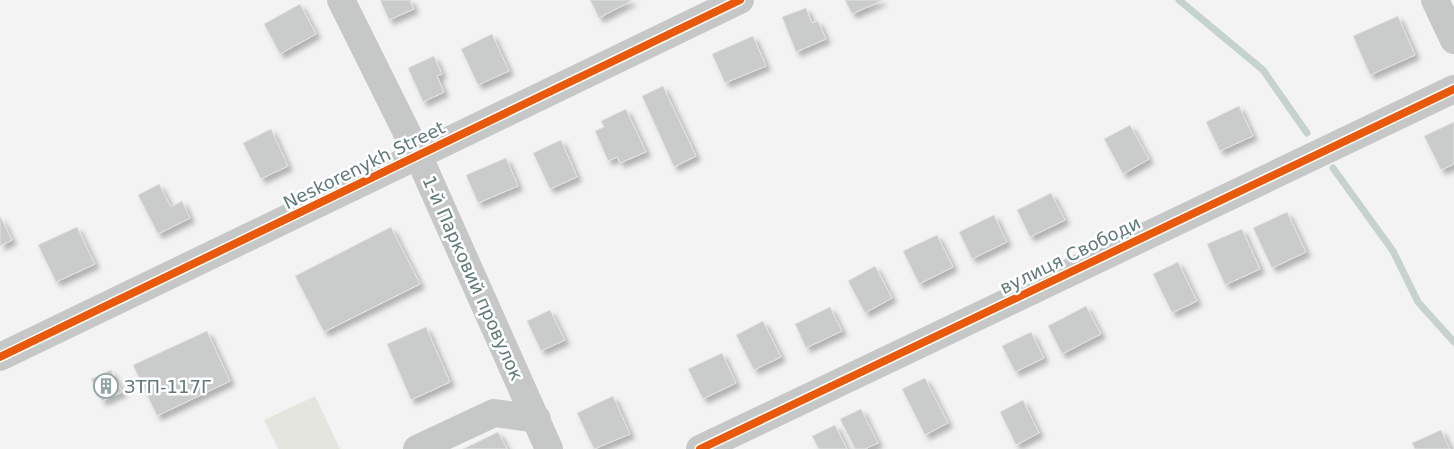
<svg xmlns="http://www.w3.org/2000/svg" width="1454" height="449" viewBox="0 0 1454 449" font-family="'DejaVu Sans',sans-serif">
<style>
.green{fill:#e5e5e0}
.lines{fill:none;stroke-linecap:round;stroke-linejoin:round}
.stream{stroke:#c6d2ce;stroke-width:7}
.building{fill:#cacccc;stroke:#e3e2e2;filter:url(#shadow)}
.minor{stroke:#c6c8c8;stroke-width:28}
.cycleway-casing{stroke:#fff;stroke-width:11}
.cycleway{stroke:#e8590c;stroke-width:8}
.labels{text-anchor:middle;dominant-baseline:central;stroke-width:5;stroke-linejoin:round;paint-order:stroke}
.street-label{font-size:18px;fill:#617b7a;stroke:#fff}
.poi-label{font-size:18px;fill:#617b7a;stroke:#fff;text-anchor:start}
</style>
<defs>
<filter id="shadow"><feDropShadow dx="4.5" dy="4.5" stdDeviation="2.5" flood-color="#0004"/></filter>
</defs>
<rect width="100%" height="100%" fill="#f4f3f3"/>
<path class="green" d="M315 396 340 449H278L264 420Z"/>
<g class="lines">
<path class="stream" d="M1179 0 1263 70 1307 133
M1333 168 1393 251 1418 302 1454 342"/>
</g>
<path class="building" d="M380 0H412L410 1 414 9 389 20Z
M590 0H631V1L599 18Z
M845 0H883L852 14Z
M300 4 316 34 280 54 264 24Z
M806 8 812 23 818 21 826 39 796 52 782 17Z
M1398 16 1415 55 1370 75 1353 36Z
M492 34 509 71 478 85 461 49Z
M753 36 766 66 725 83 712 54Z
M434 56 442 74 437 76 444 92 423 102 408 68Z
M663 86 696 156 674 167 642 96Z
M1239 106 1253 136 1220 151 1206 122Z
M626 109 646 152 620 163 617 157 608 161 595 131 604 127 601 121Z
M1454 122V164L1441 170 1424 136Z
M1130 125 1149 159 1123 174 1104 139Z
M271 129 288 166 261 179 243 143Z
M561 140 577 177 550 189 533 153Z
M506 158 518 186 478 203 466 175Z
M159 184 171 207 182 201 190 218 158 234 138 195Z
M1051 193 1065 220 1030 237 1017 210Z
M1287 212 1306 252 1272 268 1253 228Z
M994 215 1007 242 972 259 959 232Z
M0 216 12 240 0 246Z
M77 227 95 264 56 282 38 245Z
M391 227 420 284 324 332 295 276Z
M1242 229 1260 269 1225 285 1207 244Z
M937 235 953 267 919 284 903 251Z
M1178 262 1197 301 1172 313 1153 274Z
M875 266 892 298 865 313 848 281Z
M1086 306 1101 334 1062 354 1048 326Z
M830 307 842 331 806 348 795 324Z
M550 310 565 340 541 351 527 321Z
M763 321 781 357 754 370 736 335Z
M426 327 450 382 411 400 387 344Z
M207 331 230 381 157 416 133 365Z
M1031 332 1044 358 1015 372 1002 346Z
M722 353 736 383 703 399 688 369Z
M111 370 122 392 102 401 91 379Z
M925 378 948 423 925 435 902 389Z
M613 396 630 434 594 449 577 413Z
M1023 400 1039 433 1016 445 1000 412Z
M861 409 878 443 865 449H855L840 419Z
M835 425 847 449H819L812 436Z
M1441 430 1450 449H1415L1412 443Z
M498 432 507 449H463Z"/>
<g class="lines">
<path class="minor" d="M341 0 418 155 549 449
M1435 0 1454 40
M0 357 740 0
M417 449 494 413 537 419
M700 449 1454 89"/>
<defs>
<path id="cycleway" d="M0 357 740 0
M700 449 1454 89"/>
</defs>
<use href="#cycleway" class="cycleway-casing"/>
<use href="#cycleway" class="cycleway"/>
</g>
<defs>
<symbol id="building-ring" viewBox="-11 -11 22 22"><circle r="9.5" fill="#fff" stroke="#94a5a4" stroke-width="1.5"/><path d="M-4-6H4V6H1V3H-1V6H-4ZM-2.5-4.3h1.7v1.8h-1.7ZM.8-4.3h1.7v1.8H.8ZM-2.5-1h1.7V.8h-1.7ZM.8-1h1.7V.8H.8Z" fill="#94a5a4"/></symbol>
</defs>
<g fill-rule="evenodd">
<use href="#building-ring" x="92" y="372" width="28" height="28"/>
</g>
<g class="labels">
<g class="street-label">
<text transform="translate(364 165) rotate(-26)">Neskorenykh Street</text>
<text transform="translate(1070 255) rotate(-26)">вулиця Свободи</text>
<text transform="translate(473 278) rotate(66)">1-й Парковий провулок</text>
</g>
<g class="poi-label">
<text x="124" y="386">ЗТП-117Г</text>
</g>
</g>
</svg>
